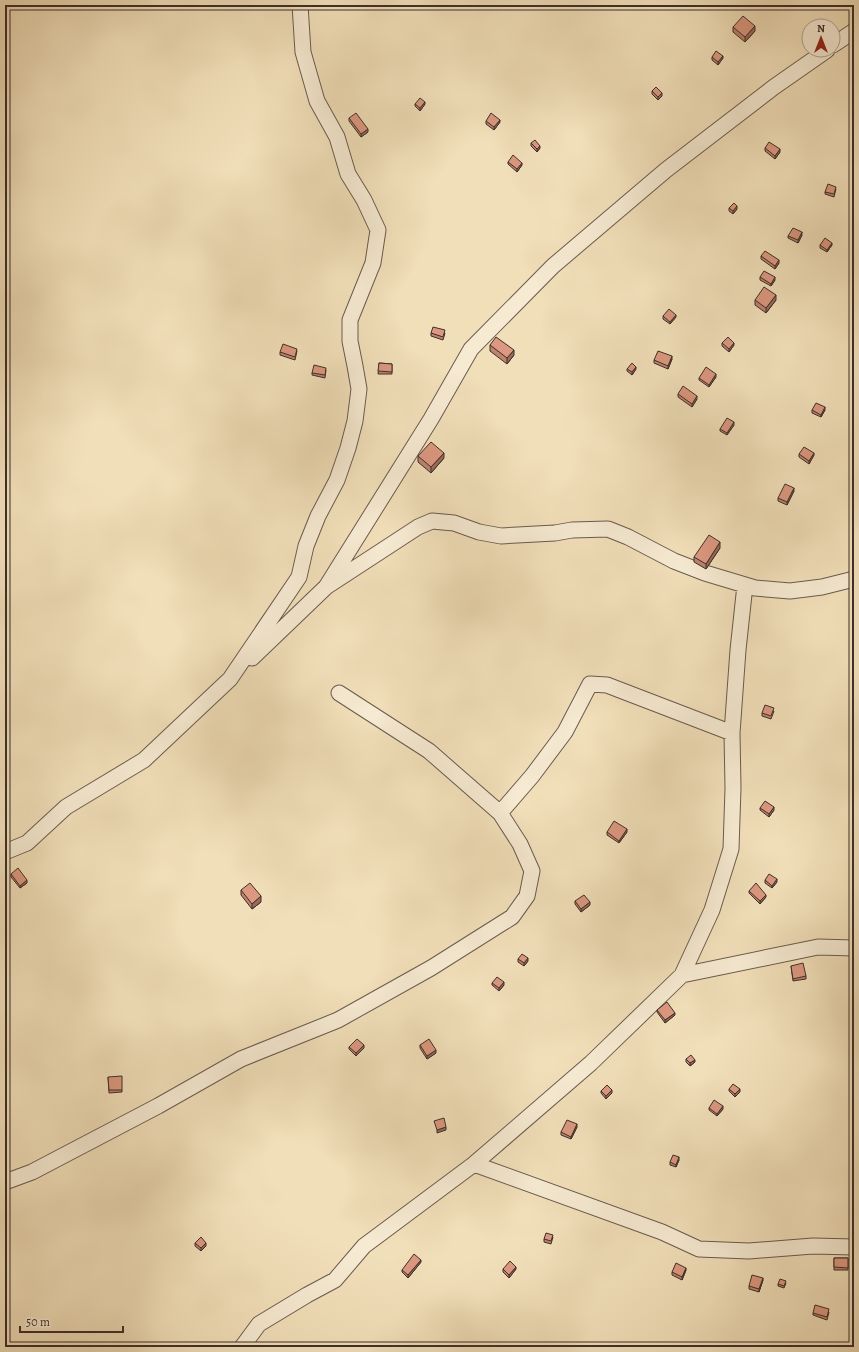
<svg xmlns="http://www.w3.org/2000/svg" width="859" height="1352" viewBox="0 0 859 1352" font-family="Alegreya,serif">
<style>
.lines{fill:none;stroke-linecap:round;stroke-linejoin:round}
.minor-casing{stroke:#6a5b4e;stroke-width:17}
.minor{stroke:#f6ead2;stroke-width:15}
.wall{fill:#bd836e;stroke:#3d2f2a}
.shaded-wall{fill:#9a6a5a;stroke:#3d2f2a}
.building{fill:#dc9880;stroke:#3d2f2a}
</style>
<rect width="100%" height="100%" fill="#f1dfb9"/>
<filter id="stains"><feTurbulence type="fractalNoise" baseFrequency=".005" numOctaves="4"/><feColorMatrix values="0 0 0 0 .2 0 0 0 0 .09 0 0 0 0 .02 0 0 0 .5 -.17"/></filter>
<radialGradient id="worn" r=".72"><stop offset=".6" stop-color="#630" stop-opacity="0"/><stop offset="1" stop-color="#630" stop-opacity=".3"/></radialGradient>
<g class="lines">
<defs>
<path id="minor" d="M833 45 854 31
M326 587 431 419 471 349 553 266 666 170 774 87 827 50
M252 658 326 587 418 527 432 521 454 523 479 532 501 536 555 533 572 530 608 529 628 537 674 561 705 573 755 588 790 591 822 587 854 579
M500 813 532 776 565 732 590 684 607 685 732 733
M5 852 27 843 66 807 144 760 230 679 299 577 306 546 318 516 337 480 348 448 355 421 359 389 355 366 350 341V320L373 263 378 230 364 200 348 174 337 137 317 101 303 52 300 5
M682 975 712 910 731 849 733 788 732 733 738 650 745 585
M474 1164 662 1232 699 1249 749 1251 813 1246 854 1247
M5 1182 32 1172 158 1106 241 1059 338 1020 431 968 512 917 527 896 532 871 520 844 500 813 429 751 339 693
M242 1347 259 1324 307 1295 335 1280 364 1246 474 1164 591 1063 682 975 818 947 854 948"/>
</defs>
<use href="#minor" class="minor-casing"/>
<use href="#minor" class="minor"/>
</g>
<path class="wall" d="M684 5H694L690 10Z
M733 27 755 31 745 42 733 32Z
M712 57 723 58 718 65 712 60Z
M652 91 662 96 658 100 652 94Z
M415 104H425L420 111 415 106Z
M349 118 368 132 361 137 349 121Z
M486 121 500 122 494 130 486 124Z
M531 143 540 148 537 152 531 146Z
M765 148 780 152 775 159 765 151Z
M508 162 522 165 517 172 508 164Z
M836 189 834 197 825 194V192Z
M729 208 737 209 733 214 729 211Z
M802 235 798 243 788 238V236Z
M820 245H832L827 252 820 248Z
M761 256 779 263 775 269 761 259Z
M760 277 775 280 771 286 760 280Z
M755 300H776L766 313 755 305Z
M663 316 676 317 670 324 663 319Z
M431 333H445L443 340 431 336Z
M722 343 734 345 729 352 722 346Z
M490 345 514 355 507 364 490 351Z
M297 351 295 360 280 355V352Z
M672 359 668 369 654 363V360Z
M379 363 392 364V374H378Z
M627 369H636L632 375 627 371Z
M326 370 325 378 312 375V373Z
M716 377 709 387 699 380V378Z
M678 394 697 399 692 407 678 397Z
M812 410H825L821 417 812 413Z
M734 425 727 435 720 431V429Z
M799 454 814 455 809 464 799 457Z
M418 456 444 458 431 473 418 462Z
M794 491 787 505 778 501V498Z
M720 548 706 569 694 562V557Z
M774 711 771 719 762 716V713Z
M760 808 774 810 769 817 760 810Z
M607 832H627L619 843 607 835Z
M11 874 27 883 20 888 11 877Z
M765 880 777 882 772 888 765 883Z
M241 890 261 902 252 909 241 895Z
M749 891 766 897 760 904 749 893Z
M575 901 590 905 581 912 575 904Z
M518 959 528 961 524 966 518 962Z
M791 966 806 976V979L793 981Z
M492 983 504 985 499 991 492 985Z
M657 1010 675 1015 665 1023 657 1012Z
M420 1045 436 1053 427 1059 420 1048Z
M349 1047 364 1048 356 1056 349 1049Z
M686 1059 695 1062 690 1066 686 1062Z
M108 1077 122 1090V1092L109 1093Z
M729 1089 740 1092 735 1097 729 1091Z
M601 1091 612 1093 606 1099 601 1093Z
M709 1108 723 1109 717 1116 709 1110Z
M577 1127 571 1139 561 1135V1132Z
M679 1160 676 1167 670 1165V1162Z
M553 1237 551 1244 544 1242V1239Z
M195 1243 206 1246 201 1251 195 1246Z
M834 1258H848V1270H834Z
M421 1262 408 1278 402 1272V1270Z
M503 1269H516L509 1278 503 1272Z
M686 1270 682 1280 672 1275V1272Z
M763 1280 759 1292 749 1289V1286Z
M786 1283 784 1288 778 1286V1284Z
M829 1312 827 1320 813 1315V1313Z"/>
<path class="shaded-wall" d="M692 5H694L690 10V7Z
M755 26V31L745 42V37Z
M723 56V58L718 65V62Z
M662 93V96L658 100V97Z
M425 102V104L420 111V108Z
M500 120V122L494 130V127Z
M368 129V132L361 137V134Z
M540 146V148L537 152V149Z
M780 149V152L775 159V156Z
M522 163V165L517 172V169Z
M737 206V209L733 214V211Z
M802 232V235L798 243V240Z
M832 243V245L827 252V250Z
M779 260V263L775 269V266Z
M775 277V280L771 286V284Z
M776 295V300L766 313V308Z
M676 315V317L670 324V322Z
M734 343V345L729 352V349Z
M514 350V355L507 364V358Z
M672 356V359L668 369V366Z
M636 367V369L632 375V372Z
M716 374V377L709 387V385Z
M697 396V399L692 407V404Z
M825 407V410L821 417V415Z
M734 422V425L727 435V433Z
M444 453V458L431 473V467Z
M814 453V455L809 464V461Z
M794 488V491L787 505V502Z
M720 542V548L706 569V564Z
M774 807V810L769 817V814Z
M627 829V832L619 843V841Z
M777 879V882L772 888V886Z
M27 880V883L20 888V886Z
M766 895V897L760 904V901Z
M261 896V902L252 909V904Z
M590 902V905L581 912V909Z
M528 958V961L524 966V963Z
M504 982V985L499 991V988Z
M675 1013V1015L665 1023V1020Z
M364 1045V1048L356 1056V1053Z
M436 1050V1053L427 1059V1056Z
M695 1060V1062L690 1066V1063Z
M740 1089V1092L735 1097V1094Z
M612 1090V1093L606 1099V1096Z
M723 1106V1109L717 1116V1114Z
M577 1124V1127L571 1139V1137Z
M446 1127V1130L437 1133V1130Z
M679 1157V1160L676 1167V1165Z
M206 1243V1246L201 1251V1248Z
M421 1260V1262L408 1278V1275Z
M516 1267V1269L509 1278V1275Z
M686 1268V1270L682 1280V1277Z
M763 1278V1280L759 1292V1289Z"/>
<path class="building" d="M743 16 755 26 745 37 733 27Z
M716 51 723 56 718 62 712 57Z
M656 87 662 93 658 97 652 91Z
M420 98 425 102 420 108 415 104Z
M356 113 368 129 361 134 349 118Z
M491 113 500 120 494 127 486 121Z
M535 140 540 146 537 149 531 143Z
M769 142 780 149 775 156 765 148Z
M513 155 522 163 517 169 508 162Z
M828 184 836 187 834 194 825 192Z
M734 203 737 206 733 211 729 208Z
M793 228 802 232 798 240 788 236Z
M825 238 832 243 827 250 820 245Z
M765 251 779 260 775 266 761 256Z
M764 271 775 277 771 284 760 277Z
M764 287 776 295 766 308 755 300Z
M669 309 676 315 670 322 663 316Z
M433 327 445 330 443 337 431 333Z
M496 337 514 350 507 358 490 345Z
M728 337 734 343 729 349 722 343Z
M283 344 297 349 295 357 280 352Z
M658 351 672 356 668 366 654 360Z
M379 363 392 364V372L378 371Z
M632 363 636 367 632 372 627 369Z
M314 365 326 368 325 375 312 373Z
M706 367 716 374 709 385 699 378Z
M683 386 697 396 692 404 678 394Z
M816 403 825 407 821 415 812 410Z
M727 418 734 422 727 433 720 429Z
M431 442 444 453 431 467 418 456Z
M804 447 814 453 809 461 799 454Z
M785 484 794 488 787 502 778 498Z
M709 535 720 542 706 564 694 557Z
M765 705 774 708 771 716 762 713Z
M765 801 774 807 769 814 760 808Z
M614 821 627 829 619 841 607 832Z
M18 868 27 880 20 886 11 874Z
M769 874 777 879 772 886 765 880Z
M250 883 261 896 252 904 241 890Z
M756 883 766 895 760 901 749 891Z
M584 895 590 902 581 909 575 901Z
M522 954 528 958 524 963 518 959Z
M803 963 806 976 793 979 791 966Z
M497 977 504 982 499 988 492 983Z
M667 1002 675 1013 665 1020 657 1010Z
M357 1039 364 1045 356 1053 349 1047Z
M429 1039 436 1050 427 1056 420 1045Z
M691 1055 695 1060 690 1063 686 1059Z
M122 1076V1090H109L108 1077Z
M733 1084 740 1089 735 1094 729 1089Z
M607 1085 612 1090 606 1096 601 1091Z
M714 1100 723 1106 717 1114 709 1108Z
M444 1118 446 1127 437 1130 434 1121Z
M567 1120 577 1124 571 1137 561 1132Z
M673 1155 679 1157 676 1165 670 1162Z
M546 1233 553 1235 551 1241 544 1239Z
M201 1237 206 1243 201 1248 195 1243Z
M414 1254 421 1260 408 1275 402 1270Z
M834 1258H848V1268L834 1267Z
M510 1261 516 1267 509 1275 503 1269Z
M676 1263 686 1268 682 1277 672 1272Z
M752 1275 763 1278 759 1289 749 1286Z
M780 1279 786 1281 784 1286 778 1284Z
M815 1305 829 1309 827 1317 813 1313Z
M790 1343 801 1344 800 1347H790Z
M432 1344 435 1347H429Z"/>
<rect width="859" height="1352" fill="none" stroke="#f1dfb9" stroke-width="20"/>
<rect x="6" y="6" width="847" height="1340" fill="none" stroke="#3d2f2a" stroke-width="2"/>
<rect x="10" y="10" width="839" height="1332" fill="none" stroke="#3d2f2a"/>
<g transform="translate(821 38)"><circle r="19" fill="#f6ead2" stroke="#ac9f8f"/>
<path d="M0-3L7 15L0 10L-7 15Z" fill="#8f2418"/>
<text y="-6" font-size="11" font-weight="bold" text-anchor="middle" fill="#3d2f2a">N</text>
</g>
<path d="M20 1326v6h103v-6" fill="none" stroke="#3d2f2a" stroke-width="2"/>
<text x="26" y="1326" font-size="12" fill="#3d2f2a" stroke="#f6ead2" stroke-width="3" paint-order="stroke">50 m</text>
<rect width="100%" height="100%" filter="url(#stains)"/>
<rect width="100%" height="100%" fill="url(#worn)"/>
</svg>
